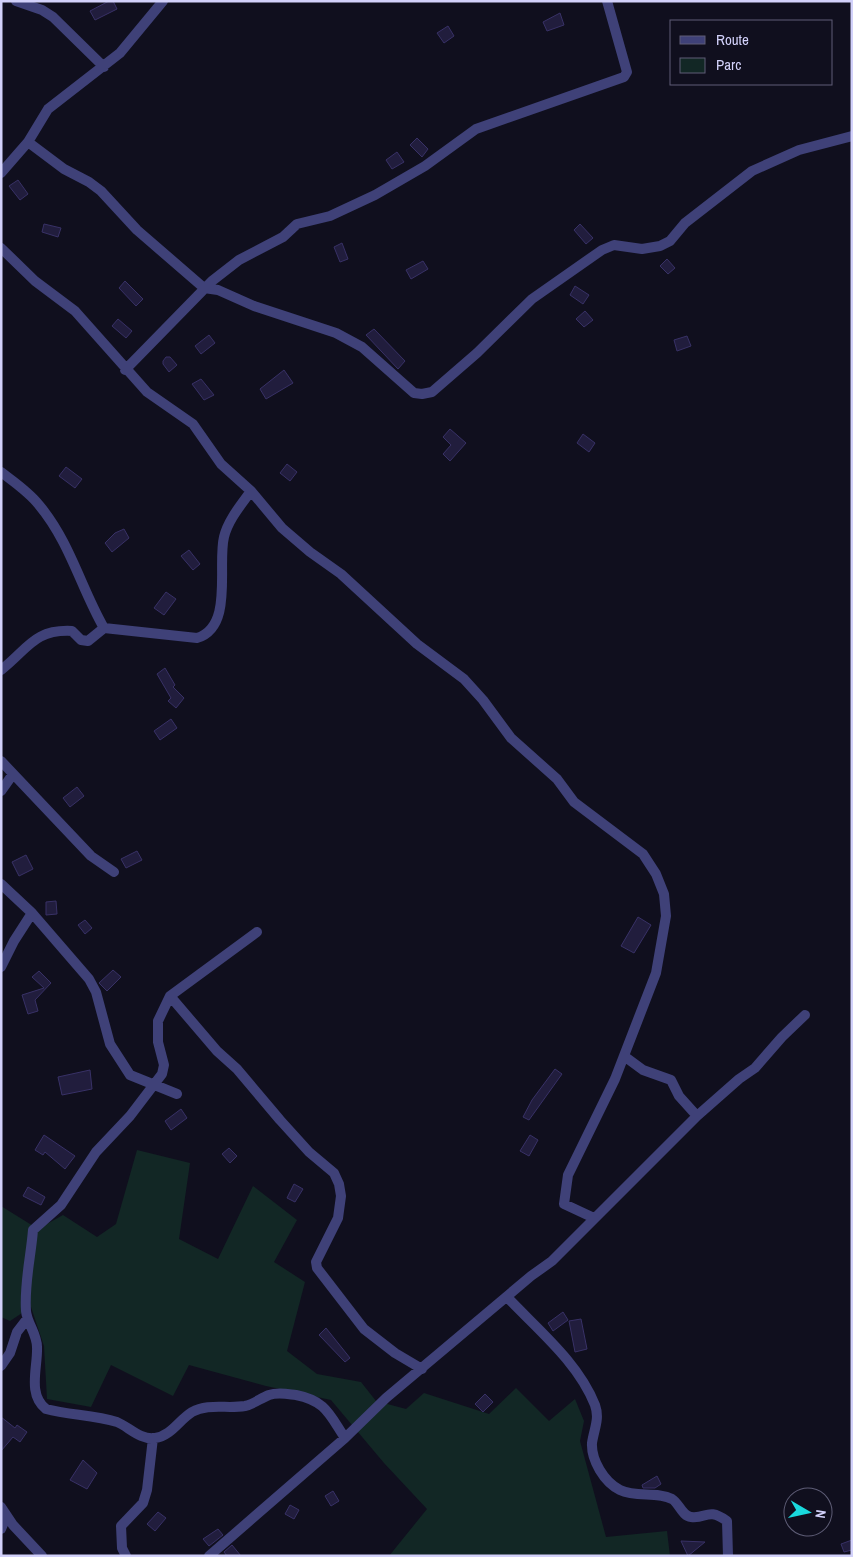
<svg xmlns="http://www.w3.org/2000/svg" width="853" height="1557" viewBox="0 0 853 1557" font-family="'Archivo Narrow',sans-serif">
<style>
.green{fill:#122725}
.building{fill:#211d3d;stroke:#383166}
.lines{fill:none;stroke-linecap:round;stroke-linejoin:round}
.street{stroke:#3f4178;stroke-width:10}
</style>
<rect width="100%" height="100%" fill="#100f1e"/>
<path class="green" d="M137 1150 190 1163 179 1239 218 1259 253 1186 297 1220 274 1262 305 1282 287 1351 317 1374 361 1382 376 1401 406 1409 424 1393 489 1414 516 1388 549 1421 575 1399 584 1421 580 1441 606 1537 667 1531 670 1556H389L427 1509 384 1463 331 1400 266 1386 189 1365 173 1396 111 1365 91 1407 47 1399 44 1346 31 1307 10 1321 1 1317V1206L38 1229 63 1215 97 1237 116 1224Z"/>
<path class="building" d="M109 1H113L117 9 95 20 90 11Z
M560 13 564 25 547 31 543 22Z
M448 26 454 36 444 43 437 33Z
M417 138 428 149 422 157 410 145Z
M397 152 404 162 392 169 386 160Z
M18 180 28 194 20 200 9 186Z
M44 224 61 228 58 237 42 232Z
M580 224 593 238 586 244 574 230Z
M342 243 348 259 340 262 334 247Z
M667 259 675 268 668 274 660 266Z
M423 261 428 269 411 279 406 270Z
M125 281 143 299 136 306 119 288Z
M575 286 589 295 583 304 570 295Z
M585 311 593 320 584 327 576 319Z
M118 319 132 331 126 338 112 326Z
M374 329 405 361 398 369 366 335Z
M209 335 215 343 201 354 195 346Z
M687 336 691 346 677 351 674 340Z
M166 357H170L177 365 169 372 163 364V361Z
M284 370 293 383 266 399 260 389Z
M201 379 214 395 204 400 192 384Z
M450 429 466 443 450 461 443 454 451 445 443 437Z
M583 434 595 443 589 452 577 443Z
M287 464 297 472 290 481 280 473Z
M66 467 82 479 75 488 59 476Z
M124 529 129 538 112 552 105 543 115 533Z
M189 550 200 564 193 570 181 556Z
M166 592 176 599 164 615 154 608Z
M165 668 175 685 173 687 184 698 176 708 168 701 171 698 157 674Z
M171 719 177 728 160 740 154 731Z
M77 787 84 796 70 807 63 798Z
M137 851 142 860 126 868 121 859Z
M26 855 33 869 19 876 12 862Z
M56 901 57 914 46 915V902Z
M638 917 651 925 634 953 621 946Z
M85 920 92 928 85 934 78 925Z
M113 970 121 977 107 991 99 983Z
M39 971 51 983 35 1000 38 1011 28 1014 22 995 44 988 32 977Z
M555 1069 562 1074 529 1120 523 1117 532 1100Z
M90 1070 92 1089 62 1095 58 1077Z
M181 1109 187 1118 171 1130 165 1121Z
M44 1135 75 1156 65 1169 45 1152 43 1155 35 1150Z
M530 1135 538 1140 529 1156 520 1151Z
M229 1148 237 1156 230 1163 222 1154Z
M294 1184 303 1189 295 1202 287 1198Z
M28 1187 45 1197 41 1205 23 1196Z
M563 1312 568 1320 553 1331 548 1323Z
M581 1319 587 1349 575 1352 569 1321Z
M326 1328 350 1358 345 1362 319 1335Z
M485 1394 493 1402 483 1412 475 1404Z
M1 1417 15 1428 17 1425 27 1432 20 1442 13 1437 1 1451Z
M83 1460 97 1473 87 1489 70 1480Z
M657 1476 661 1484 655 1488H643L642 1485Z
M333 1491 339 1501 331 1506 325 1496Z
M290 1505 299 1510 294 1519 285 1514Z
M158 1512 166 1518 155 1531 147 1524Z
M218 1529 223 1535 209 1546 203 1539Z
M852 1540V1550L844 1552 841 1544Z
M681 1541 705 1542 688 1556Z
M232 1545 241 1556H227L224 1552Z"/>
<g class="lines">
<path class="street" d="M16 1 42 10 53 17 104 67
M28 142 64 169 89 182 101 191 137 230 204 288 218 290 254 306 336 333 362 347 414 393 422 394 432 392 477 353 532 299 602 250 614 245 642 249 660 246 670 241 685 223 752 171 799 150 852 136
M1 173 28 142 48 109 120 53 163 1
M1 248 35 281 75 311 147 392 193 424 221 464 251 491 282 528 310 552 341 574 417 644 464 679 483 700 511 738 557 779 574 802 643 854 656 874 664 894 666 916 656 973 615 1079 568 1175 564 1204 594 1218
M125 370 212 281 239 260 283 237 297 224 330 216 375 195 425 166 476 129 624 77 627 72 607 1
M1 472C14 482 29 492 39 505 70 542 81 588 104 628
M1 670C28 649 34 629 72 631L81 640 88 641 104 628 197 638C234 627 217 565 224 537 228 520 241 505 251 491
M1 761 91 856 114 872
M1 791 13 774
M1 884 32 913 89 979 96 992 110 1044 130 1075 177 1094
M257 932 170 996 158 1021V1042L164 1065 162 1074 130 1116 96 1152 61 1205 33 1230C31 1256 24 1284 26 1311 27 1323 37 1334 37 1347 38 1367 27 1394 46 1409 69 1415 94 1415 117 1422 129 1427 140 1440 155 1438 171 1436 179 1420 192 1412 208 1403 227 1409 245 1406 254 1404 261 1398 269 1395 278 1392 287 1394 296 1395 326 1401 329 1414 345 1438
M1 967 14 941 32 913
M170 996 217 1051 237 1069 280 1120 309 1152 334 1173 339 1184 341 1196 338 1218 316 1262 317 1268 364 1329 395 1353 422 1369
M624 1056 643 1070 671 1080 679 1096 697 1116
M507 1297C538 1330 578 1362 595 1405 600 1419 594 1429 592 1443 591 1460 604 1482 620 1490 636 1498 657 1491 672 1499 679 1503 682 1516 691 1517 707 1519 707 1507 727 1521L728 1556
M1 1366 10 1353 17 1332 27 1319
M1 1507 13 1525 42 1556
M1 1529 6 1517
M126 1556 122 1548 121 1526 143 1503 147 1490 153 1438
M209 1556 345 1438 386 1398 531 1276 552 1261 697 1116 739 1079 755 1068 782 1037 805 1015"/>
</g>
<rect width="853" height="1557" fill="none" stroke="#d2d1fa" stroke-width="5"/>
<rect x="670" y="20" width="162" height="65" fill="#100f1e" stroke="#5e5d76"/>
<rect x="680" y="36" width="25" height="8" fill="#3f4178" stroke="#5e5d76"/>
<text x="716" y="45" font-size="15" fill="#d2d1fa">Route</text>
<rect x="680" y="58" width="25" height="15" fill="#122725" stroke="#5e5d76"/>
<text x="716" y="70" font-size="15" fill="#d2d1fa">Parc</text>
<g transform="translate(808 1512) rotate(99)"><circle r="24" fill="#100f1e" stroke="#5e5d76"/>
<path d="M0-4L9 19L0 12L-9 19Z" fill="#1ad9dd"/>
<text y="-8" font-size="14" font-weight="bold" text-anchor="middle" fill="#d2d1fa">N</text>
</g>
</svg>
